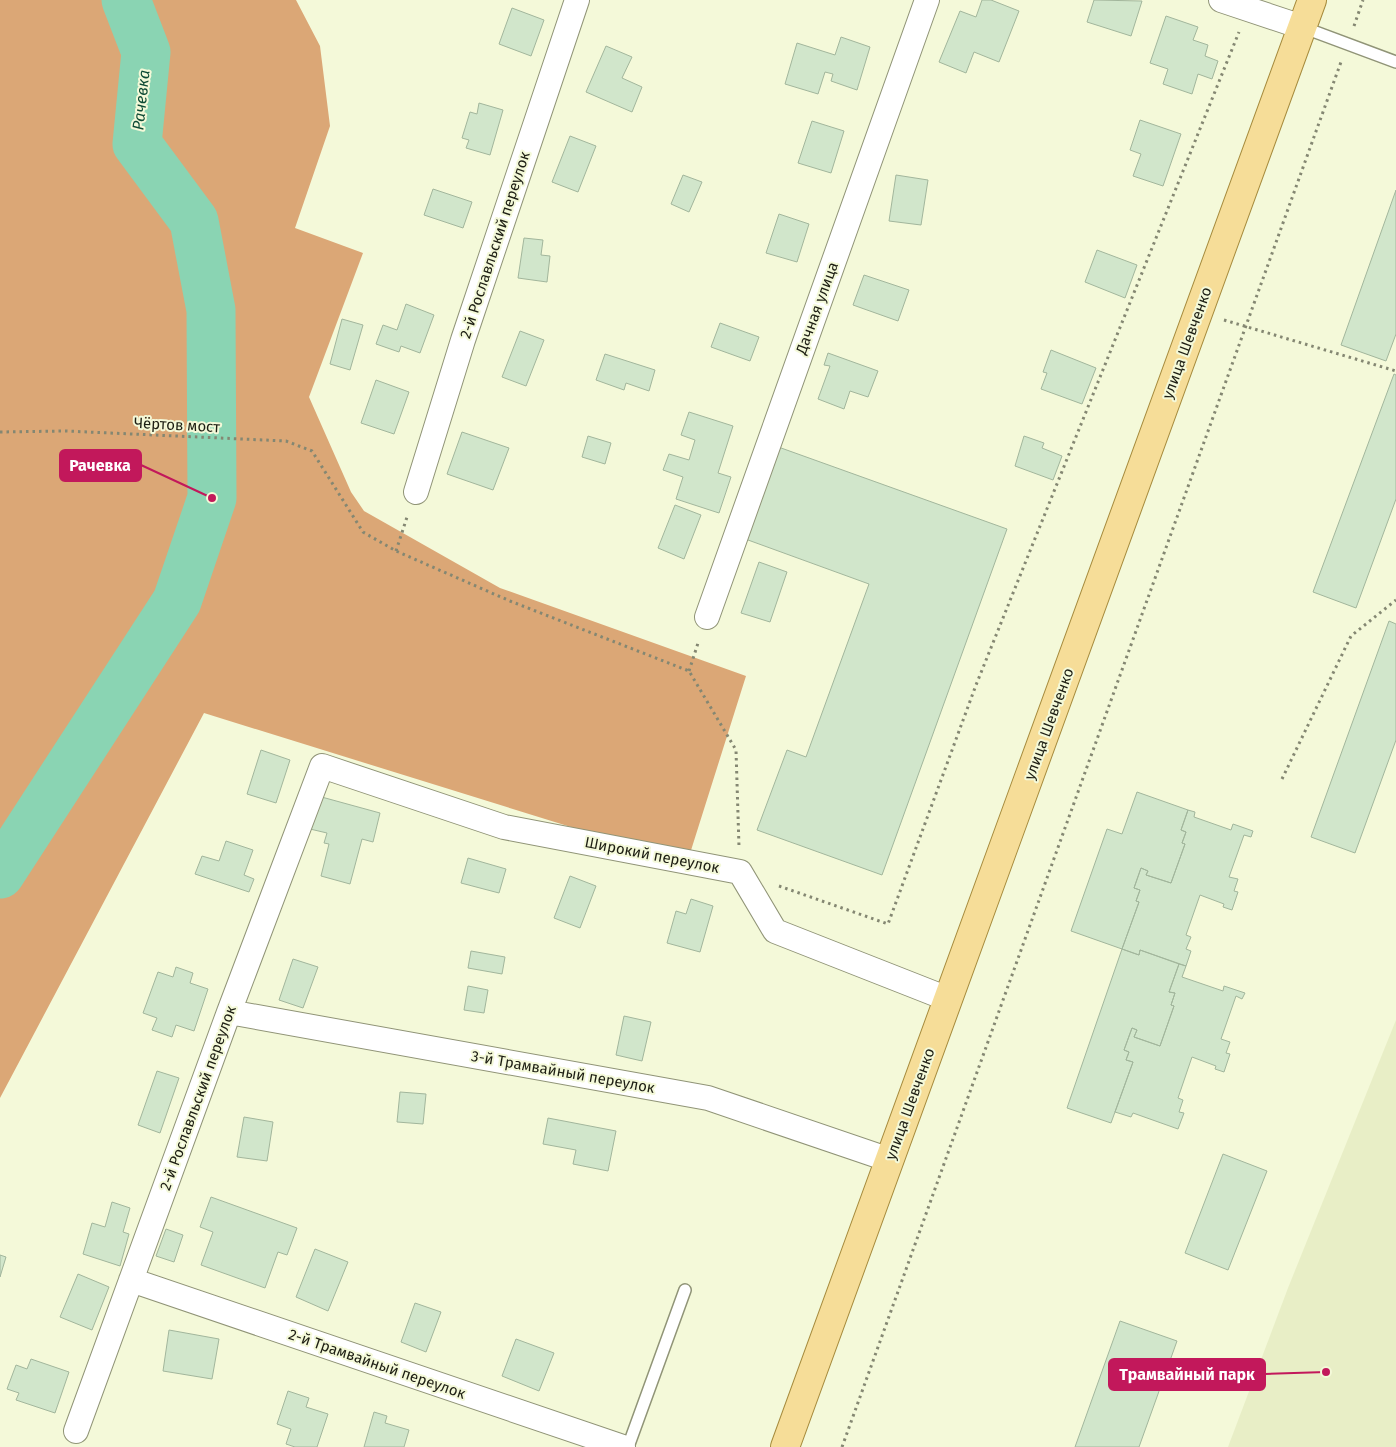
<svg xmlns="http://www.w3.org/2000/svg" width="1396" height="1447" viewBox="0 0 1396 1447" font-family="'Fira Sans',sans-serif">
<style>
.built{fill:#e8eec6}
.forest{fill:#dba776}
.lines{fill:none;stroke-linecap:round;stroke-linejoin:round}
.river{stroke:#8ad4b3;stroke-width:49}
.building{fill:#d1e6cb;stroke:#a2b69c}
.lane-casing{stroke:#909477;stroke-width:14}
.street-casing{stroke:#909477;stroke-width:26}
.primary-casing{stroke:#a68b3d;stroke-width:30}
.path{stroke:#848772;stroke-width:3;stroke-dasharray:2.5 4;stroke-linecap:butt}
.lane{stroke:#fff;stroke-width:11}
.street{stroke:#fff;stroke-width:24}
.primary{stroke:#f6dd98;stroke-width:28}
.labels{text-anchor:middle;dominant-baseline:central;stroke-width:4;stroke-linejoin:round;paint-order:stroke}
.street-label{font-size:15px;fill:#1d1e13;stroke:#f4f9d9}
.water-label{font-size:16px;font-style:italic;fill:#0e4b35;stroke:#f4f9d9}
.leader{fill:none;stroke:#c2185b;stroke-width:2}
.callout-dot{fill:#c2185b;stroke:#f4f9d9;stroke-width:2}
.callout{fill:#c2185b;stroke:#c2185b;stroke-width:2}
.callout-label{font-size:16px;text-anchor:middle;font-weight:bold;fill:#fff}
</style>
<rect width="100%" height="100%" fill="#f4f9d9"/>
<path class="built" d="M1396 1020V1447H1228L1288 1288Z"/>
<path class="forest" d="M0 0H296L320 46 330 126 295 228 363 253 309 397 351 492 364 511 500 588 746 676 687 863 204 713 0 1098Z"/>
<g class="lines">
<path class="river" d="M0 874 177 601 212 498 211 310 194 221 137 144 146 52 126 0"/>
</g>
<path class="building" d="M982 0H991L1019 11 999 62 974 52 966 73 939 62 960 11 976 17Z
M1094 0 1142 1 1131 36 1087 22Z
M512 8 544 20 531 56 499 44Z
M1166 16 1198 27 1193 40 1208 45 1205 56 1218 61 1212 79 1198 74 1192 94 1163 84 1168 69 1150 63Z
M841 37 870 47 857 90 831 81 833 74 825 72 818 94 785 84 797 43 835 55Z
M606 46 632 57 622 78 642 87 632 112 586 92Z
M479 103 503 110 490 155 466 148 469 140 462 138 470 112 477 114Z
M1140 120 1181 134 1163 186 1133 176 1141 154 1130 150Z
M812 121 844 131 831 173 798 163Z
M570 136 596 146 578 192 552 182Z
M683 175 702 182 689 212 671 204Z
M896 175 928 180 921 225 889 221Z
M433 189 472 202 463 228 424 215Z
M1396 190V334L1386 361 1341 345Z
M779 214 809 224 797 262 766 253Z
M524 238 543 240 541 255 550 256 547 282 518 278Z
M1097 250 1137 265 1125 298 1085 282Z
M864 275 909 290 898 321 853 305Z
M406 304 434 315 420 353 401 346 399 352 376 344 383 325 397 330Z
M342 319 363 325 350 370 330 364Z
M720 323 759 337 750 361 711 347Z
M520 331 544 340 526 386 502 377Z
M1051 350 1096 368 1082 404 1041 389 1047 373 1043 372Z
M828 353 878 371 868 397 850 391 844 409 818 399 830 366 824 365Z
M605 354 655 370 649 391 626 383 624 390 596 380Z
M1394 374 1396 375V499L1356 608 1313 592Z
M376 380 409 392 394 434 361 423Z
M689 412 733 426 718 473 731 477 719 513 676 499 683 477 663 470 669 454 689 460 695 440 681 435Z
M462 432 509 448 493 490 447 474Z
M588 436 611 443 605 464 582 457Z
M1024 436 1044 443 1042 448 1062 456 1053 480 1015 466Z
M770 444 1007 529 882 875 757 830 787 750 806 757 869 584 737 536Z
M675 505 701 515 684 559 658 548Z
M759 562 787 572 770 622 741 613Z
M1389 621 1396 624V740L1355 853 1311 837Z
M261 750 290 760 276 803 247 794Z
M1137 792 1188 810 1181 830 1186 832 1182 843 1185 844 1171 883 1146 875 1148 871 1141 868 1134 888 1140 890 1136 901 1139 902 1122 949 1071 931 1107 829 1122 834Z
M318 796 380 813 373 842 362 839 350 884 321 876 329 844 324 843 327 833 310 829Z
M1188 810 1195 812 1194 817 1231 830 1233 824 1253 831 1251 837 1244 835 1229 877 1238 879 1234 891 1238 892 1232 910 1223 907 1224 904 1200 895 1186 935 1191 937 1186 949 1191 951 1186 966 1140 950 1139 955 1122 949 1139 902 1136 901 1140 890 1134 888 1141 868 1148 871 1146 875 1171 883 1185 844 1182 843 1186 832 1181 830Z
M226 841 253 850 244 875 254 879 249 892 195 874 202 856 219 861Z
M468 858 506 869 499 893 461 883Z
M570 876 596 886 580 928 554 918Z
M691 899 713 906 700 952 667 943 676 911 686 914Z
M1122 949 1139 955 1140 950 1179 964 1169 992 1175 993 1171 1005 1174 1006 1160 1046 1134 1037 1137 1030 1132 1028 1124 1050 1129 1052 1126 1060 1133 1062 1111 1123 1067 1108Z
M471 951 505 957 502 974 468 968Z
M293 959 318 967 303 1008 279 1000Z
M1179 964 1186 966 1182 977 1223 991 1224 986 1245 993 1242 999 1236 996 1221 1039 1230 1042 1226 1053 1230 1054 1224 1072 1215 1069 1216 1066 1192 1057 1178 1098 1183 1100 1179 1112 1184 1113 1178 1129 1133 1113 1131 1117 1115 1112 1133 1062 1126 1060 1129 1052 1124 1050 1132 1028 1137 1030 1134 1037 1160 1046 1174 1006 1171 1005 1175 993 1169 992Z
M176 967 193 973 190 983 208 989 194 1031 176 1025 172 1037 152 1030 157 1018 143 1013 158 972 173 977Z
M468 986 488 990 484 1013 464 1010Z
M624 1016 651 1022 642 1061 616 1055Z
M157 1071 179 1078 160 1133 138 1125Z
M400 1092 426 1094 423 1124 397 1122Z
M244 1117 273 1122 267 1161 237 1157Z
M548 1118 616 1131 608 1171 573 1164 576 1150 543 1144Z
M1223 1154 1267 1171 1228 1270 1185 1253Z
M211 1197 297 1228 287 1255 278 1252 265 1288 201 1265 213 1232 200 1227Z
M112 1202 130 1208 123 1232 129 1234 120 1266 83 1254 92 1223 105 1227Z
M166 1229 183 1235 174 1262 156 1256Z
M315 1249 348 1262 328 1311 296 1297Z
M0 1255 6 1257 0 1277Z
M78 1274 109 1287 92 1330 60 1317Z
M415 1303 441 1312 426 1352 401 1342Z
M1120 1321 1177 1341 1139 1447H1075Z
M169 1330 219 1339 212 1379 163 1371Z
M516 1339 554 1353 539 1391 502 1376Z
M31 1359 69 1372 55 1413 16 1400 19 1393 7 1389 16 1365 27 1369Z
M288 1391 309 1398 306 1407 328 1414 317 1447H295L286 1444 291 1429 277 1424Z
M374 1412 387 1416 385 1423 409 1430 404 1447H364Z"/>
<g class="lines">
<defs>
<path id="lane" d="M1302 27 1396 62
M628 1447 685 1290"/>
<path id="street" d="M1221 0 1302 27
M416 492 463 340 577 0
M707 617 927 0
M229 1012 708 1098 890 1160
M131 1280 623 1447
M76 1431 229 1012 322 766 504 827 740 872 775 931 948 999"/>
<path id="primary" d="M785 1447 1312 0"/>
</defs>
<use href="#lane" class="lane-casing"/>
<use href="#street" class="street-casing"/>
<use href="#primary" class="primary-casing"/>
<path class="path" d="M1354 26 1363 0
M1224 320 1396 371
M0 432 66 431 286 441 312 451 363 532 396 551 510 601 689 671 736 750 739 847
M396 551 408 514
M689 671 699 640
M1282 779 1351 636 1396 600
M779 886 888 924 976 685 1239 32
M842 1447 1341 62"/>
<use href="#lane" class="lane"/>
<use href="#street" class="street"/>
<use href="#primary" class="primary"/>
</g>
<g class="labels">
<g class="street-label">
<text transform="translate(495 245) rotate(-72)">2-й Рославльский переулок</text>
<text transform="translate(817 308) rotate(-70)">Дачная улица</text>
<text transform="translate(1187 343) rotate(-70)">улица Шевченко</text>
<text transform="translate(177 425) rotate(3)">Чёртов мост</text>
<text transform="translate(1049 724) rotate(-70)">улица Шевченко</text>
<text transform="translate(652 855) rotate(11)">Широкий переулок</text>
<text transform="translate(563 1072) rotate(10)">3-й Трамвайный переулок</text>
<text transform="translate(198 1098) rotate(-70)">2-й Рославльский переулок</text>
<text transform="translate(910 1104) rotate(-70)">улица Шевченко</text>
<text transform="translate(377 1364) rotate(19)">2-й Трамвайный переулок</text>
</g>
<g class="water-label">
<text transform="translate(141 100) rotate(-84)">Рачевка</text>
</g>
</g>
<path class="leader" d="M212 498L141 465M1326 1372L1265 1374"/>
<g class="callout-dot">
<circle cx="212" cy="498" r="5"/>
<circle cx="1326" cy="1372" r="5"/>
</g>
<g class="callout">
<rect x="60" y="450" width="81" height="31" rx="5"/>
<rect x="1109" y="1359" width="156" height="31" rx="5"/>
</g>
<g class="callout-label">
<text x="100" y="471">Рачевка</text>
<text x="1187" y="1380">Трамвайный парк</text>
</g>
</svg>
